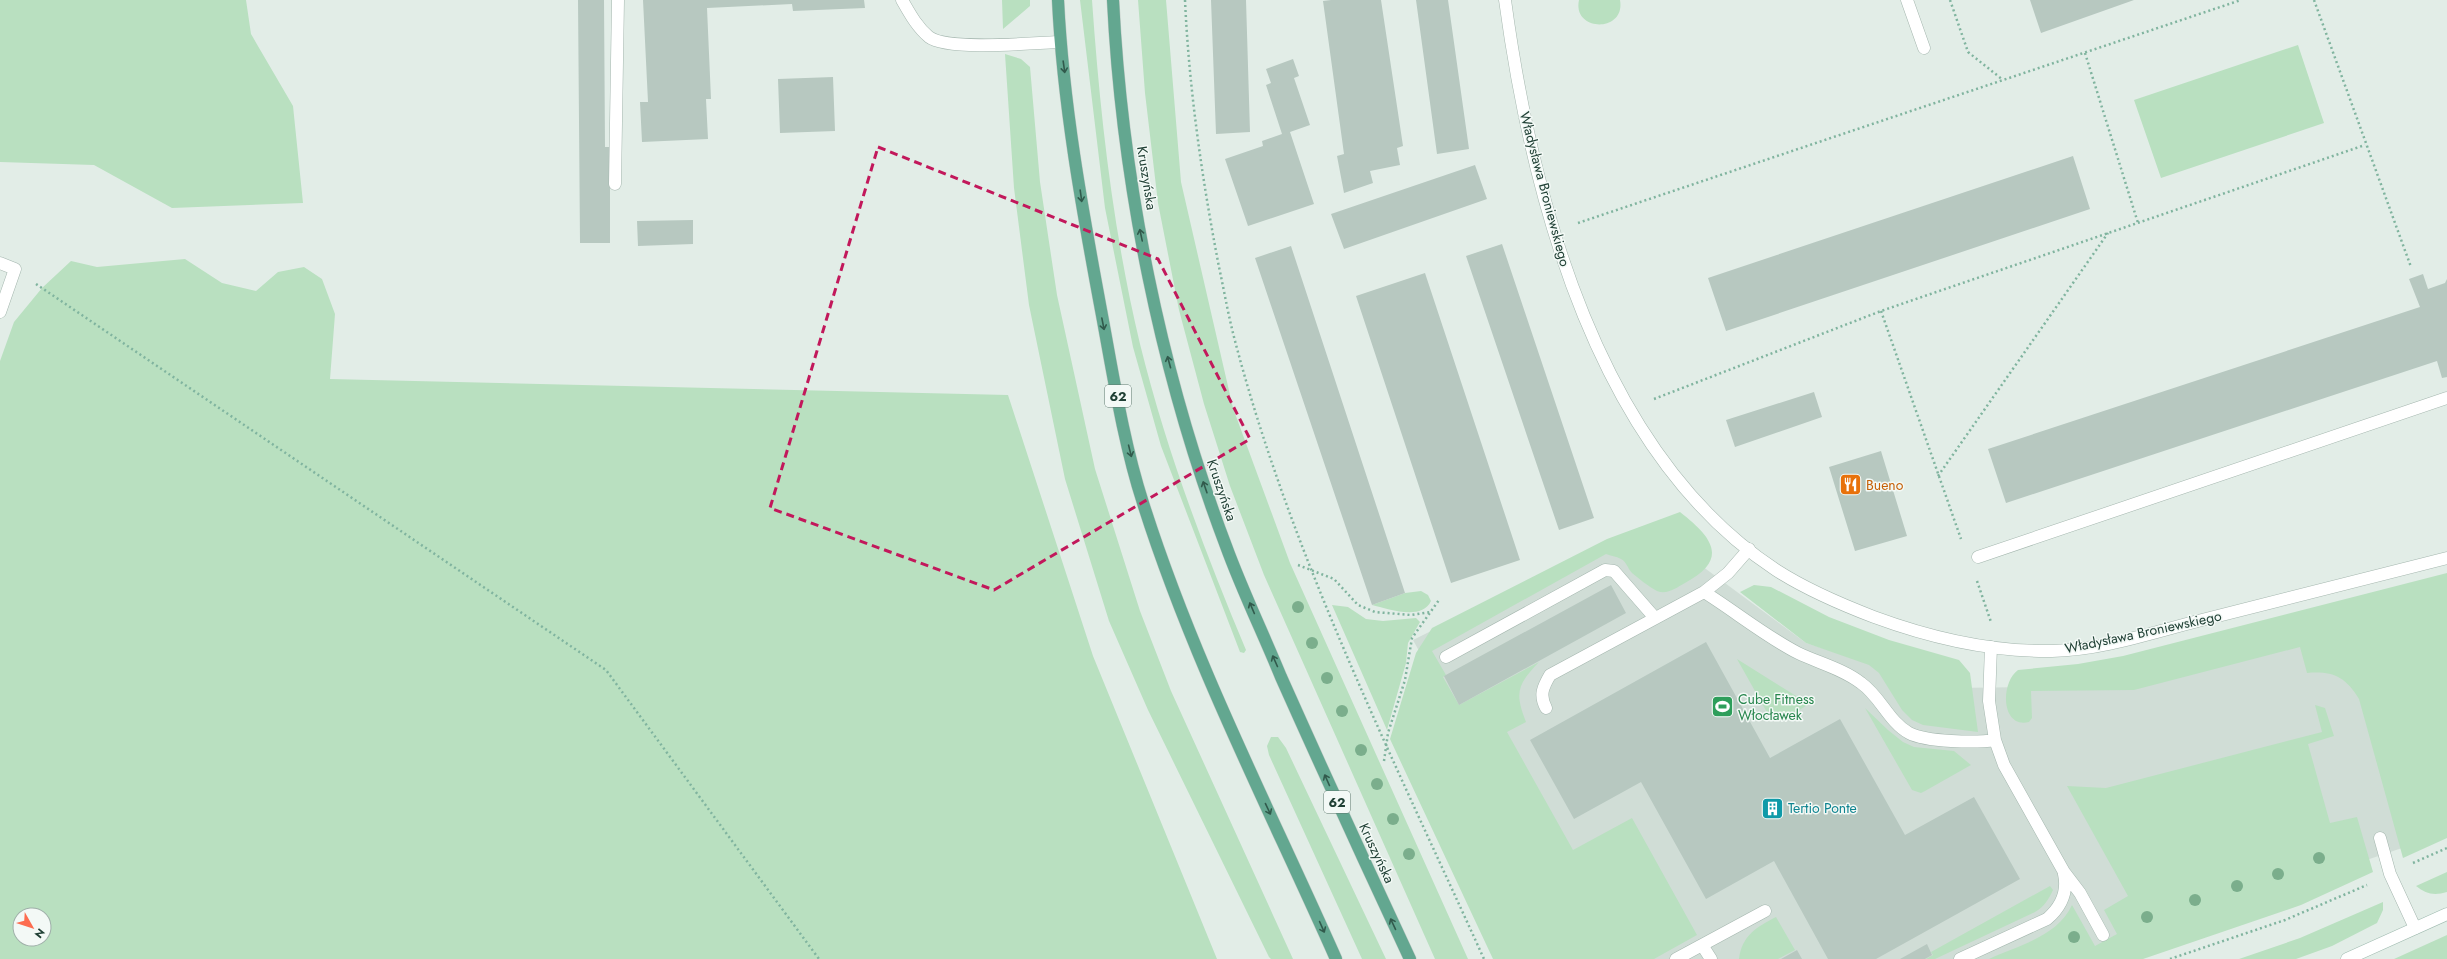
<svg xmlns="http://www.w3.org/2000/svg" width="2447" height="959" viewBox="0 0 2447 959" font-family="Jost,sans-serif">
<style>
.built{fill:#d0ddd6}
.green{fill:#b9e0c0;fill-rule:evenodd}
.building{fill:#b7c8c0}
.lines{fill:none;stroke-linecap:round;stroke-linejoin:round}
.lane-casing{stroke:#a4b6ae;stroke-width:13}
.street-casing{stroke:#a4b6ae;stroke-width:13}
.secondary-casing{stroke:#9fbaaf;stroke-width:13}
.primary-casing{stroke:#c1cac6;stroke-width:13}
.path{stroke:#80b49f;stroke-width:2.5;stroke-dasharray:2 3;stroke-linecap:butt}
.lane{stroke:#fff;stroke-width:12}
.street{stroke:#fff;stroke-width:12}
.secondary{stroke:#fff;stroke-width:12}
.primary{stroke:#63a790;stroke-width:12}
.tree{fill:#7bae8c}
.oneway{stroke:#315a4c}
.marked{fill:none;stroke:#c2185b;stroke-width:3;stroke-dasharray:8 5;stroke-linejoin:round}
.labels{text-anchor:middle;dominant-baseline:central;stroke-width:3;stroke-linejoin:round;paint-order:stroke}
.shield{fill:#f3f9f6;stroke:#5f786f;stroke-width:1}
.shield-label{font-size:13px;font-weight:bold;fill:#204035}
.street-label{font-size:14px;fill:#204035;stroke:#f3f9f6}
.food-label{font-size:14px;fill:#c56008;stroke:#f3f9f6;text-anchor:start}
.leisure-label{font-size:14px;fill:#27864d;stroke:#f3f9f6;text-anchor:start}
.culture-label{font-size:14px;fill:#0d838f;stroke:#f3f9f6;text-anchor:start}
</style>
<rect width="100%" height="100%" fill="#e2ede7"/>
<path class="built" d="M1660 535 1806 643 1949 688 2132 686 2343 631 2405 847 2074 959H1588L1413 640 1574 560Z"/>
<path class="green" d="M0 0H246L251 34 293 106 303 203 172 208 94 165 0 162Z
M1002 0H1030V6L1003 29Z
M1080 0H1092C1100 115 1113 231 1140 344 1166 449 1204 550 1246 650L1244 653 1240 652 1161 446 1133 347 1105 208Z
M1138 0H1166L1181 182 1233 408 1290 563 1468 959H1435L1264 575 1230 486 1204 404 1179 310 1158 203 1145 93Z
M1579 0H1620C1626 33 1572 32 1579 0Z
M2298 45 2324 123 2161 178 2134 100Z
M1005 54 1021 59 1030 67 1040 182 1057 295 1095 469 1140 611 1171 691 1293 959H1271L1269 957 1148 710 1109 621 1065 479 1029 305 1014 188Z
M185 259 222 283 256 291 278 272 304 267 322 279 335 314 330 379 1008 395 1093 656 1217 959H0V361L14 322 42 288 71 261 97 267ZM20 915H44V939H20Z
M1680 512C1712 537 1730 559 1685 583 1676 588 1667 595 1657 591 1649 587 1638 578 1632 573 1628 569 1626 561 1621 559 1616 556 1611 556 1606 554L1432 651 1446 675 1443 677 1459 705 1539 662C1518 684 1514 692 1526 722L1507 732 1573 850 1632 818 1697 935 1654 959H1493L1390 739 1416 653 1432 628 1607 539Z
M2447 573V838L2403 858 2359 699C2345 676 2332 671 2307 673L2300 647 2134 690 2031 691 2032 718 2029 722C2001 729 2000 683 2018 670L2078 664 2123 656Z
M1754 585 1771 587 1829 617 1889 640 1959 660 1970 673 1978 732 1923 725 1912 720 1902 710 1879 673 1869 665 1806 643 1740 592Z
M1421 591 1428 595 1431 601C1422 621 1388 609 1372 605L1405 593Z
M1332 605 1348 607 1366 619 1383 621 1416 618 1420 622 1408 643 1406 663 1387 730Z
M1737 659 1809 704C1797 711 1782 725 1769 716Z
M2315 705 2325 708 2334 736 2308 744 2330 823 2357 817 2373 872 2301 905 2143 959H1989C2018 946 2058 936 2072 905L2095 946 2117 934 2104 910 2128 896 2067 786 2106 788 2322 732Z
M1865 708 1888 730 1903 742 1914 747 1954 751 1971 765 1925 791 1921 793 1912 790Z
M1271 737H1278L1286 748 1386 959H1362L1269 755 1267 746Z
M2447 872V892C2434 896 2426 894 2416 886Z
M2050 886 2053 890C2049 899 2044 907 2035 912L1935 959H1926L1933 955 1931 952Z
M2383 902V910L2377 923 2332 946 2296 959H2239L2300 938Z
M1776 917 1795 950 1778 959H1739C1742 935 1757 927 1776 917Z
M2447 935V959H2394Z"/>
<path class="building" d="M578 0H604L605 147H610V243H580Z
M643 0H864L865 8 793 11 792 4 707 8 711 99H706L708 139 642 142 640 102H648Z
M1211 0H1246L1250 132 1216 134Z
M1331 0H1381L1403 146 1397 148 1400 165 1370 171 1373 183 1344 193 1337 156 1344 154 1323 1Z
M1416 0H1448L1469 149 1437 154Z
M2030 0H2134L2041 33Z
M1293 59 1299 76 1294 78 1310 125 1290 132 1314 204 1248 226 1225 159 1263 146 1262 141 1282 134 1266 85 1271 83 1266 69Z
M833 77 835 131 780 133 778 79Z
M2073 156 2090 209 1726 331 1708 278Z
M1475 165 1487 199 1344 249 1331 214Z
M693 220V244L638 246 637 221Z
M1502 244 1594 518 1559 530 1466 256Z
M1291 246 1405 593 1372 605 1255 258Z
M1425 273 1520 560 1451 583 1356 296Z
M2423 274 2428 289 2445 283 2447 279V377L2442 378 2437 361 2006 503 1988 449 2420 307 2409 279Z
M1814 392 1822 417 1735 447 1726 420Z
M1881 451 1907 536 1855 551 1829 467Z
M1611 585 1626 613 1459 705 1444 676Z
M1706 642 1770 758 1840 719 1905 835 1974 797 2020 879 1876 959H1828L1774 861 1706 899 1641 782 1574 819 1530 740Z
M1927 944 1932 955 1925 959H1900Z
M1797 950 1802 959H1781Z"/>
<g class="lines">
<defs>
<path id="lane" d="M902 0C910 14 917 27 929 37 947 51 1035 43 1060 42
M1907 0 1924 48
M615 184 618 0
M0 263 15 269 0 312
M1978 557 2447 398
M1704 592C1733 610 1768 638 1798 653 1819 663 1843 669 1861 683 1880 696 1889 722 1909 733 1926 742 1976 743 1995 740
M1991 647 1989 701 1995 740 2004 765 2064 872 2080 893 2103 935
M1446 657 1605 570 1614 571 1655 618
M1546 708C1539 695 1543 687 1550 675L1704 592 1728 573 1749 549
M2380 838 2390 874 2415 928
M1676 959 1702 945
M1711 959 1702 945 1765 911
M1960 959 2047 919C2061 907 2068 892 2064 874"/>
<path id="street" d="M1505 0C1532 199 1598 453 1776 570 1807 590 1840 604 1874 617 1931 638 1991 652 2052 651 2101 650 2151 633 2198 621 2281 600 2364 579 2447 558"/>
<path id="secondary" d="M2347 959 2447 914"/>
<path id="primary" d="M1058 0C1063 104 1082 208 1101 310 1113 374 1123 441 1143 503 1193 661 1269 808 1336 959
M1113 0C1122 182 1161 375 1226 546 1242 590 1263 633 1281 677 1323 771 1366 865 1410 959"/>
</defs>
<use href="#lane" class="lane-casing"/>
<use href="#street" class="street-casing"/>
<use href="#secondary" class="secondary-casing"/>
<use href="#primary" class="primary-casing"/>
<path class="path" d="M1185 0C1189 89 1202 179 1219 267 1224 290 1228 314 1234 337 1290 553 1392 756 1484 959
M1950 0 1968 52 2003 80
M2314 0 2411 267
M2085 53 2138 223
M1578 223 2241 0
M36 284 606 670 819 959
M1881 311 1961 539
M1654 399 1881 311 2365 145
M1938 476 2108 233
M1298 565 1334 579 1358 605 1375 612 1411 615 1430 612
M1977 581 1991 622
M1384 761 1388 733 1405 680 1412 638 1439 600
M2413 863 2447 848
M2170 959 2285 920 2367 885"/>
<use href="#lane" class="lane"/>
<use href="#street" class="street"/>
<use href="#secondary" class="secondary"/>
<use href="#primary" class="primary"/>
</g>
<g class="tree">
<circle cx="1298" cy="607" r="6"/>
<circle cx="1312" cy="643" r="6"/>
<circle cx="1327" cy="678" r="6"/>
<circle cx="1342" cy="711" r="6"/>
<circle cx="1361" cy="750" r="6"/>
<circle cx="1377" cy="784" r="6"/>
<circle cx="1393" cy="819" r="6"/>
<circle cx="1409" cy="854" r="6"/>
<circle cx="2319" cy="858" r="6"/>
<circle cx="2278" cy="874" r="6"/>
<circle cx="2237" cy="886" r="6"/>
<circle cx="2195" cy="900" r="6"/>
<circle cx="2147" cy="917" r="6"/>
<circle cx="2074" cy="937" r="6"/>
</g>
<defs><path id="oneway-shaft" d="M-6 0H5M1.5-3L5.5 0L1.5 3" fill="none" stroke-width="1.6" stroke-linecap="round" stroke-linejoin="round"/></defs>
<g class="oneway">
<use href="#oneway-shaft" transform="translate(1064 67) rotate(82)"/>
<use href="#oneway-shaft" transform="translate(1081 196) rotate(82)"/>
<use href="#oneway-shaft" transform="translate(1141 235) rotate(-102)"/>
<use href="#oneway-shaft" transform="translate(1103 324) rotate(79)"/>
<use href="#oneway-shaft" transform="translate(1169 362) rotate(-105)"/>
<use href="#oneway-shaft" transform="translate(1130 451) rotate(76)"/>
<use href="#oneway-shaft" transform="translate(1205 487) rotate(-109)"/>
<use href="#oneway-shaft" transform="translate(1252 608) rotate(-113)"/>
<use href="#oneway-shaft" transform="translate(1275 661) rotate(-114)"/>
<use href="#oneway-shaft" transform="translate(1327 780) rotate(-114)"/>
<use href="#oneway-shaft" transform="translate(1268 809) rotate(65)"/>
<use href="#oneway-shaft" transform="translate(1393 924) rotate(-115)"/>
<use href="#oneway-shaft" transform="translate(1322 927) rotate(66)"/>
</g>
<path class="marked" d="M878 147 1158 259 1250 439 994 590 770 508Z"/>
<defs>
<symbol id="restaurant-square" viewBox="-11 -11 22 22"><rect x="-9" y="-9" width="18" height="18" rx="4" fill="#e8710a" stroke="#f3f9f6"/><path d="M-5-6h1v4h1v-4h1v4h1v-4h1v5L-1.5 .5V6h-2V.5L-5-1ZM5-6V6H3V1.5H1.5Q1.5-4 5-6Z" fill="#fff"/></symbol>
<symbol id="stadium-square" viewBox="-11 -11 22 22"><rect x="-9" y="-9" width="18" height="18" rx="4" fill="#2e9e5b" stroke="#f3f9f6"/><path d="M0-5a6.5 5 0 1 0 0 10a6.5 5 0 1 0 0-10ZM-3.5-1.8h7v3.6h-7Z" fill="#fff"/></symbol>
<symbol id="building-square" viewBox="-11 -11 22 22"><rect x="-9" y="-9" width="18" height="18" rx="4" fill="#0f9aa8" stroke="#f3f9f6"/><path d="M-4-6H4V6H1V3H-1V6H-4ZM-2.5-4.3h1.7v1.8h-1.7ZM.8-4.3h1.7v1.8H.8ZM-2.5-1h1.7V.8h-1.7ZM.8-1h1.7V.8H.8Z" fill="#fff"/></symbol>
</defs>
<g fill-rule="evenodd">
<use href="#restaurant-square" x="1838" y="472" width="25" height="25"/>
<use href="#stadium-square" x="1710" y="694" width="25" height="25"/>
<use href="#building-square" x="1760" y="796" width="25" height="25"/>
</g>
<g class="labels">
<g class="shield">
<rect x="1105" y="385" width="26" height="22" rx="3"/>
<rect x="1324" y="791" width="26" height="22" rx="3"/>
</g>
<g class="shield-label">
<text x="1118" y="396">62</text>
<text x="1337" y="802">62</text>
</g>
<g class="street-label">
<text transform="translate(1147 178) rotate(81)">Kruszyńska</text>
<text transform="translate(1545 189) rotate(75)">Władysława Broniewskiego</text>
<text transform="translate(1222 490) rotate(71)">Kruszyńska</text>
<text transform="translate(2143 632) rotate(-12)">Władysława Broniewskiego</text>
<text transform="translate(1377 853) rotate(65)">Kruszyńska</text>
</g>
<g class="food-label">
<text x="1866" y="485">Bueno</text>
</g>
<g class="leisure-label">
<text x="1738" y="699">Cube Fitness<tspan x="1738" dy="16">Włocławek</tspan></text>
</g>
<g class="culture-label">
<text x="1788" y="808">Tertio Ponte</text>
</g>
</g>
<g transform="translate(32 927) rotate(129)"><circle r="19" fill="#f3f9f6" stroke="#9fafa9"/>
<path d="M0-3L7 15L0 10L-7 15Z" fill="#fd6d50"/>
<text y="-6" font-size="11" font-weight="bold" text-anchor="middle" fill="#204035">N</text>
</g>
</svg>
